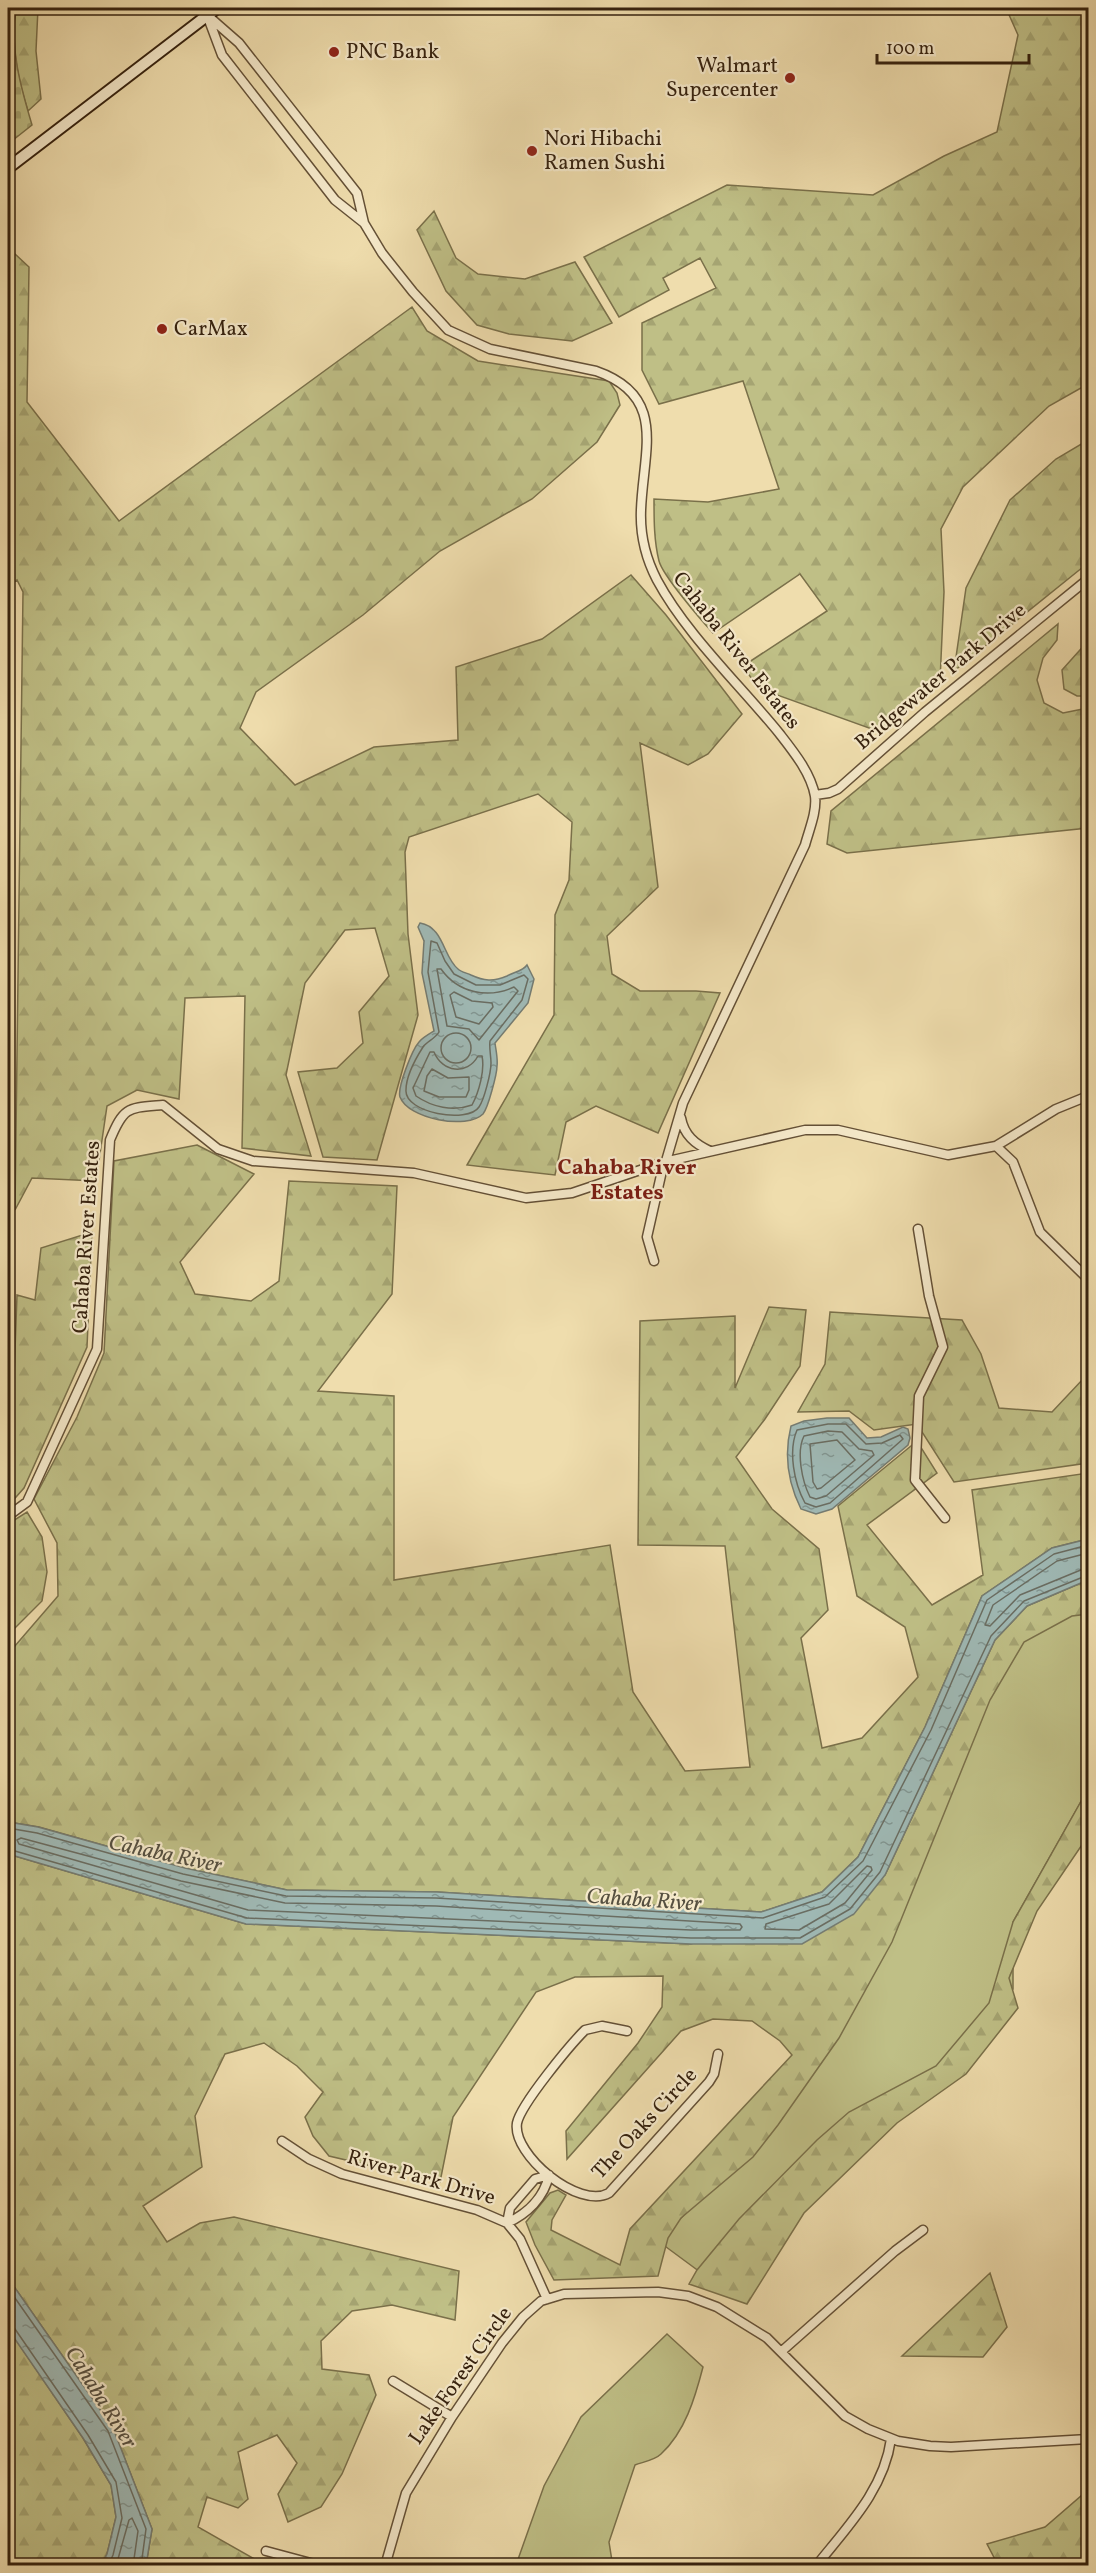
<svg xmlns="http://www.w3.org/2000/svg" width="1096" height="2573" viewBox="0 0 1096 2573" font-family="Vollkorn,serif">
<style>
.green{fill:#bfbf86;stroke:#7a704a;stroke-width:1.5}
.forest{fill:url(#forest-firs);stroke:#7a704a;stroke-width:1.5}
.cemetery{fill:url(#cemetery-stones);stroke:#7a704a;stroke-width:1.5}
.water{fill:url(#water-ripples);stroke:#757c72;stroke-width:1.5}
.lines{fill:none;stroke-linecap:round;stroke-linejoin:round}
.shore{stroke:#6a6d62;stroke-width:1.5}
.minor-casing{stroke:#645036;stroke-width:11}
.secondary-casing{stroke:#35210e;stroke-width:14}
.minor{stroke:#f5e9ca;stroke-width:8}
.secondary{stroke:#f5e9ca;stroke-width:10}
.poi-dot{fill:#8f2418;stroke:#f5e9ca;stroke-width:2}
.labels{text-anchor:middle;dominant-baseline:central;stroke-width:4.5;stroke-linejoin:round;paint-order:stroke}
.poi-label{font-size:21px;fill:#35210e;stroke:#f5e9ca;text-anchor:start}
.street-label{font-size:21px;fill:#35210e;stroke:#f5e9ca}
.neighbourhood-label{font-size:22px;font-weight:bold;fill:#7a1f14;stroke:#f5e9ca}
.water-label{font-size:22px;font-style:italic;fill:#554f40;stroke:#f5e9ca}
</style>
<defs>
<pattern id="forest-firs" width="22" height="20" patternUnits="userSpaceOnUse" patternTransform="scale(1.5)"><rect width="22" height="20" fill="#bfbf86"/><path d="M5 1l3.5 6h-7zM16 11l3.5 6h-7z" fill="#a5a472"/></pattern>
<pattern id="cemetery-stones" width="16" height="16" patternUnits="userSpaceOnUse" patternTransform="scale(1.5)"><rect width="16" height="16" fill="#bfbf86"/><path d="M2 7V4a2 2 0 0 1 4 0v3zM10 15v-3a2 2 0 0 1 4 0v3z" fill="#a5a472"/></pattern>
<pattern id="water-ripples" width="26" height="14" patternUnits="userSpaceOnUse" patternTransform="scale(1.5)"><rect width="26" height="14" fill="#9fb9b5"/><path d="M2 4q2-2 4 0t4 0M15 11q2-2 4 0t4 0" fill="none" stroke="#829692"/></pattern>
</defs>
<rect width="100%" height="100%" fill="#efddad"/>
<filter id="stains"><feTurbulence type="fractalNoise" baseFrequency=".00333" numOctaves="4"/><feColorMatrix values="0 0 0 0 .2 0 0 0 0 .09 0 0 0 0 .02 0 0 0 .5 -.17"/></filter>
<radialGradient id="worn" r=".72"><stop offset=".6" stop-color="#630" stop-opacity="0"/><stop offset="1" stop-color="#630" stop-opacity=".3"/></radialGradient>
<path class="green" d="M1088 1592V1789L1013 1922V1989L950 2080 837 2127 715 2283 658 2241 744 2155 1015 1622Z
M667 2334 703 2367C695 2398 685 2432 661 2454 655 2460 643 2462 635 2465L609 2542 612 2561 610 2565H516L544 2486 581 2417Z"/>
<path class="forest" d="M16 8H38L36 51 41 99 28 111C18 80 10 40 16 8Z
M1006 8H1088V384L1049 406 963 487 941 529 944 592 940 681 880 732 758 688 743 666 827 611 800 574 713 633C701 620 663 576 659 561 654 541 654 520 654 499L708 502 779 489 743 381 659 404 642 370V323L716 288 700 258 663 278 669 290 619 317 584 257 727 185 873 195 944 156 997 132 1018 35Z
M434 211 456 258 478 274 525 279 575 262 612 323 572 341 509 334 477 325 446 291 417 230Z
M8 254H15L29 267 27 402 119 521 412 307 427 331 478 361 609 381 617 393 620 405 597 442 532 499 440 551 363 615 256 692 240 728 295 785 374 747 458 740 456 667 542 639 631 575 666 615 742 714 708 754 688 765 640 743 658 887 607 936 612 974 640 991H696L720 993 658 1133 596 1106 566 1122 555 1175 467 1165 554 1015 555 915 569 880 572 822 538 794 409 837 405 852 408 934 418 1015 377 1160 323 1157 298 1072 337 1068 363 1043 359 1012 389 976 375 928 345 930 305 983 286 1075 311 1156 242 1148 245 996 185 998 179 1099 137 1090 107 1106 96 1181 32 1178 15 1210 23 592 17 580 8 587Z
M1088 440V563L954 671 966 588 1010 500 1056 459Z
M1058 624 1057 640 1043 658 1037 680 1044 703 1063 713 1088 708V828L847 853 827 844 831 811Z
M1088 641V696H1077L1064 689 1062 670Z
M197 1145 254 1174 180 1262 195 1294 251 1301 279 1281 289 1181 397 1186 392 1294 318 1391 394 1396V1580L610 1545 633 1692 685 1771 750 1767 725 1546 638 1545 640 1321 735 1316V1388L769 1307 806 1310 800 1366 765 1419 736 1457 772 1509 819 1549 828 1610 801 1638 822 1748 862 1738 918 1677 905 1627 857 1596 838 1506 917 1441 937 1473 867 1525 932 1605 983 1575 972 1490 1088 1473V1539L1052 1548 982 1596 925 1727 858 1857 822 1892 761 1912 437 1892 287 1890 184 1868 39 1827 8 1822V1654L58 1596 57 1543 34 1499 77 1417 104 1353 114 1161Z
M92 1232 87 1347 24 1488 8 1506V1407L13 1406 17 1295 35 1300 41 1248Z
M830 1312 962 1320 981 1354 999 1408 1052 1412 1084 1378 1088 1313V1463L954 1482 917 1424 874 1430 849 1411 798 1412 825 1364Z
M27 1512 42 1537 47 1572 42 1601 8 1635V1524Z
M1088 1580V1614L1072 1616 1024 1642 990 1700 892 1942 839 2038 778 2125 753 2157 681 2218 668 2238 658 2276 554 2280 535 2245 526 2222 550 2193 558 2190 566 2195 552 2220 551 2230 620 2265 630 2229 792 2055 780 2041 752 2021 713 2019 681 2031 567 2159 566 2131 638 2043 662 2007 663 1976 575 1977 536 1992 453 2117 440 2182 329 2156 313 2136 305 2117 323 2092 297 2066 264 2043 225 2054 195 2116 202 2167 143 2206 167 2242 200 2223 234 2217 459 2271 455 2320 392 2305 352 2311 321 2341 322 2369 369 2375 376 2395 342 2474 321 2507 288 2522 278 2494 297 2463 277 2435 238 2452 248 2499 238 2508 207 2497 198 2527 265 2565H285H146L152 2529 113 2428 8 2278V1854L246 1924 691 1944 885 1875 995 1640 1027 1606Z
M1088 1789V1836L1037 1911 1009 1978 1018 2008 966 2074 897 2123 804 2213 747 2304 689 2284 697 2270 739 2219 817 2140 849 2112 936 2066 989 2003 1013 1922Z
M990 2273 1007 2327 983 2357 902 2356Z
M8 2328 83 2438 111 2485 116 2517 107 2554 101 2565H8Z
M1088 2482V2565H998L987 2544 1045 2527 1082 2495Z"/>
<path class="cemetery" d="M8 8H16C9 46 21 88 32 125L8 144Z"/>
<path class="water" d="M420 923C444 927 443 957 458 969 461 972 467 973 471 975 484 981 493 982 507 976 514 972 523 971 527 965L534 979 528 1003 495 1043C496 1051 498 1059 497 1066 497 1074 488 1108 483 1114 467 1130 408 1119 400 1097 397 1088 412 1050 419 1042 422 1038 429 1034 434 1031L422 973 424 941 418 927Z
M827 1418H849L867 1438 881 1437 903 1427 908 1429 910 1438 908 1445 832 1509 816 1514 801 1509C788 1483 784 1454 791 1426L804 1421Z
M1088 1539V1580L1027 1606 995 1640 885 1875 854 1914 802 1944H691L246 1924 8 1854V1822L38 1827 185 1868 287 1890 437 1892 761 1912 822 1892 858 1857 925 1727 982 1596 1052 1548Z
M8 2278 113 2428 152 2529 146 2565H101L107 2554 116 2517 111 2485 83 2438 8 2329Z"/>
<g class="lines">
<path class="shore" d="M431 941 437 943 445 961 454 974 476 985H500L524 975 528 979 522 1000 490 1041C489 1048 491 1056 491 1063 491 1073 484 1100 479 1107 468 1124 404 1113 406 1090 406 1077 416 1058 423 1047 427 1041 435 1039 439 1032L428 972Z
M437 969H441C458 993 488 999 514 987L518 991 479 1040 469 1029 447 1026Z
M454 992 472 1001 492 1003 493 1007 479 1024 456 1017 450 995Z
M441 1048a15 15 0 1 1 30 0a15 15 0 1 1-30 0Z
M430 1052H434C442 1072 467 1076 478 1056H482C485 1070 479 1092 472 1105 453 1112 432 1107 416 1096L413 1088Z
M432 1069 448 1078 469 1077V1090L466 1097H439L424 1091 427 1076Z
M828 1424H846L866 1444 882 1443 900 1435 903 1439 830 1503 816 1507 805 1503C794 1483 788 1451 797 1430Z
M828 1431 842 1432 859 1449 872 1451 874 1455 826 1496 816 1499 810 1497C802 1481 796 1452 804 1436Z
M837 1440 855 1460 821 1488 817 1489 813 1482 810 1444Z
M1088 1553 1057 1561 993 1605 985 1625 990 1626 1020 1595 1088 1567
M8 1828 37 1833 183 1874 286 1896 436 1898 763 1918 825 1897 863 1861 931 1730 987 1600 1054 1554 1088 1545
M21 1838 181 1881 285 1903 436 1906 740 1924 742 1927 740 1930H691L248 1910 19 1844 17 1840Z
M8 1849 247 1918 691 1938H800L850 1909 880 1872 991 1636 1024 1601 1088 1575
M867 1866 871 1867 872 1870 845 1903 799 1930 765 1929 766 1924 829 1904Z
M8 2288 108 2431 146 2529 141 2566
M8 2326 15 2329 88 2435 116 2482 122 2518 113 2555 108 2566
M116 2566 129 2520 132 2518 138 2531 133 2566"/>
<defs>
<path id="minor" d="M207 15 239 43 357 193 364 223 335 200 222 55Z
M364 223 382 253 413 292 448 330 490 349 596 371C668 396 643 451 641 510 640 534 646 559 657 580 686 634 740 685 779 733 793 751 811 773 815 796 817 812 809 830 805 845L683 1103 666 1161
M815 795 829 793 838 789 925 712 1088 579
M681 1118C684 1135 695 1144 710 1151
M996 1146 1013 1162 1040 1232 1088 1279
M918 1229 929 1296 943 1347 919 1396 915 1480 945 1518
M654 1261 647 1237 664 1162
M8 1516 27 1502 97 1349 110 1140C124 1106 128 1108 163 1105L218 1149 253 1161 414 1173 526 1198 572 1193 664 1162 805 1130H838L948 1155 996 1146 1056 1109 1088 1096
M627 2031 602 2026 585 2030C570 2045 521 2104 517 2123 512 2155 579 2210 609 2193L709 2082 714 2074 718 2054
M282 2141 309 2159 342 2174 477 2210 507 2223 520 2239 547 2299
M549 2175C544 2198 527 2214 507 2223L510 2208 535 2179Z
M1088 2296V2439
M782 2351 895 2251 923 2230
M393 2381 452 2417
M266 2551 322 2566
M385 2566 406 2493 452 2417 502 2343 523 2317 541 2301 564 2294 658 2292 688 2296 717 2307 767 2338 845 2416 868 2429 898 2441 930 2446 951 2447 1088 2439
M816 2566C847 2527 884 2490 891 2439"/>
<path id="secondary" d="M8 168 217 8"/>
</defs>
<use href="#minor" class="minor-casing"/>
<use href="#secondary" class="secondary-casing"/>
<use href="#minor" class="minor"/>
<use href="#secondary" class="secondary"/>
</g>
<g class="poi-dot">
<circle cx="334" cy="52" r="6"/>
<circle cx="790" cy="78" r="6"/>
<circle cx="532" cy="151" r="6"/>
<circle cx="162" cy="329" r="6"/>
</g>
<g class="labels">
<g class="poi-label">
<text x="346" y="52">PNC Bank</text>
<text x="778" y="66" text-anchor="end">Walmart<tspan x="778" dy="24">Supercenter</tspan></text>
<text x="544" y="139">Nori Hibachi<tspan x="544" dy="24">Ramen Sushi</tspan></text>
<text x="174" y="329">CarMax</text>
</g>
<g class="street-label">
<text transform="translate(736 651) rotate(52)">Cahaba River Estates</text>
<text transform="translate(941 677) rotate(-40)">Bridgewater Park Drive</text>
<text transform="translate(87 1237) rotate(-86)">Cahaba River Estates</text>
<text transform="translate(645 2124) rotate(-47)">The Oaks Circle</text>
<text transform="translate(421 2178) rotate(16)">River Park Drive</text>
<text transform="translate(461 2376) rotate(-55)">Lake Forest Circle</text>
</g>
<g class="neighbourhood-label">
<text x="627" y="1168">Cahaba River<tspan x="627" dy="25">Estates</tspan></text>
</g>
<g class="water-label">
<text transform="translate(165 1855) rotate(12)">Cahaba River</text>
<text transform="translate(644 1901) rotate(4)">Cahaba River</text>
<text transform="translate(100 2398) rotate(58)">Cahaba River</text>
</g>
</g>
<rect width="1096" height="2573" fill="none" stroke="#efddad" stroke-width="30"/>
<rect x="9" y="9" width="1078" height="2555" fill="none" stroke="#35210e" stroke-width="3"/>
<rect x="15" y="15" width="1066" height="2543" fill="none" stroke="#35210e" stroke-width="1.5"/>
<path d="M877 54v9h152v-9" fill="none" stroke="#35210e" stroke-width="3"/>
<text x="886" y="54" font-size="18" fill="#35210e" stroke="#f5e9ca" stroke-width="4.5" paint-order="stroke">100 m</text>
<rect width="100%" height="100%" filter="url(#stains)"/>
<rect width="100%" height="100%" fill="url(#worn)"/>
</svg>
